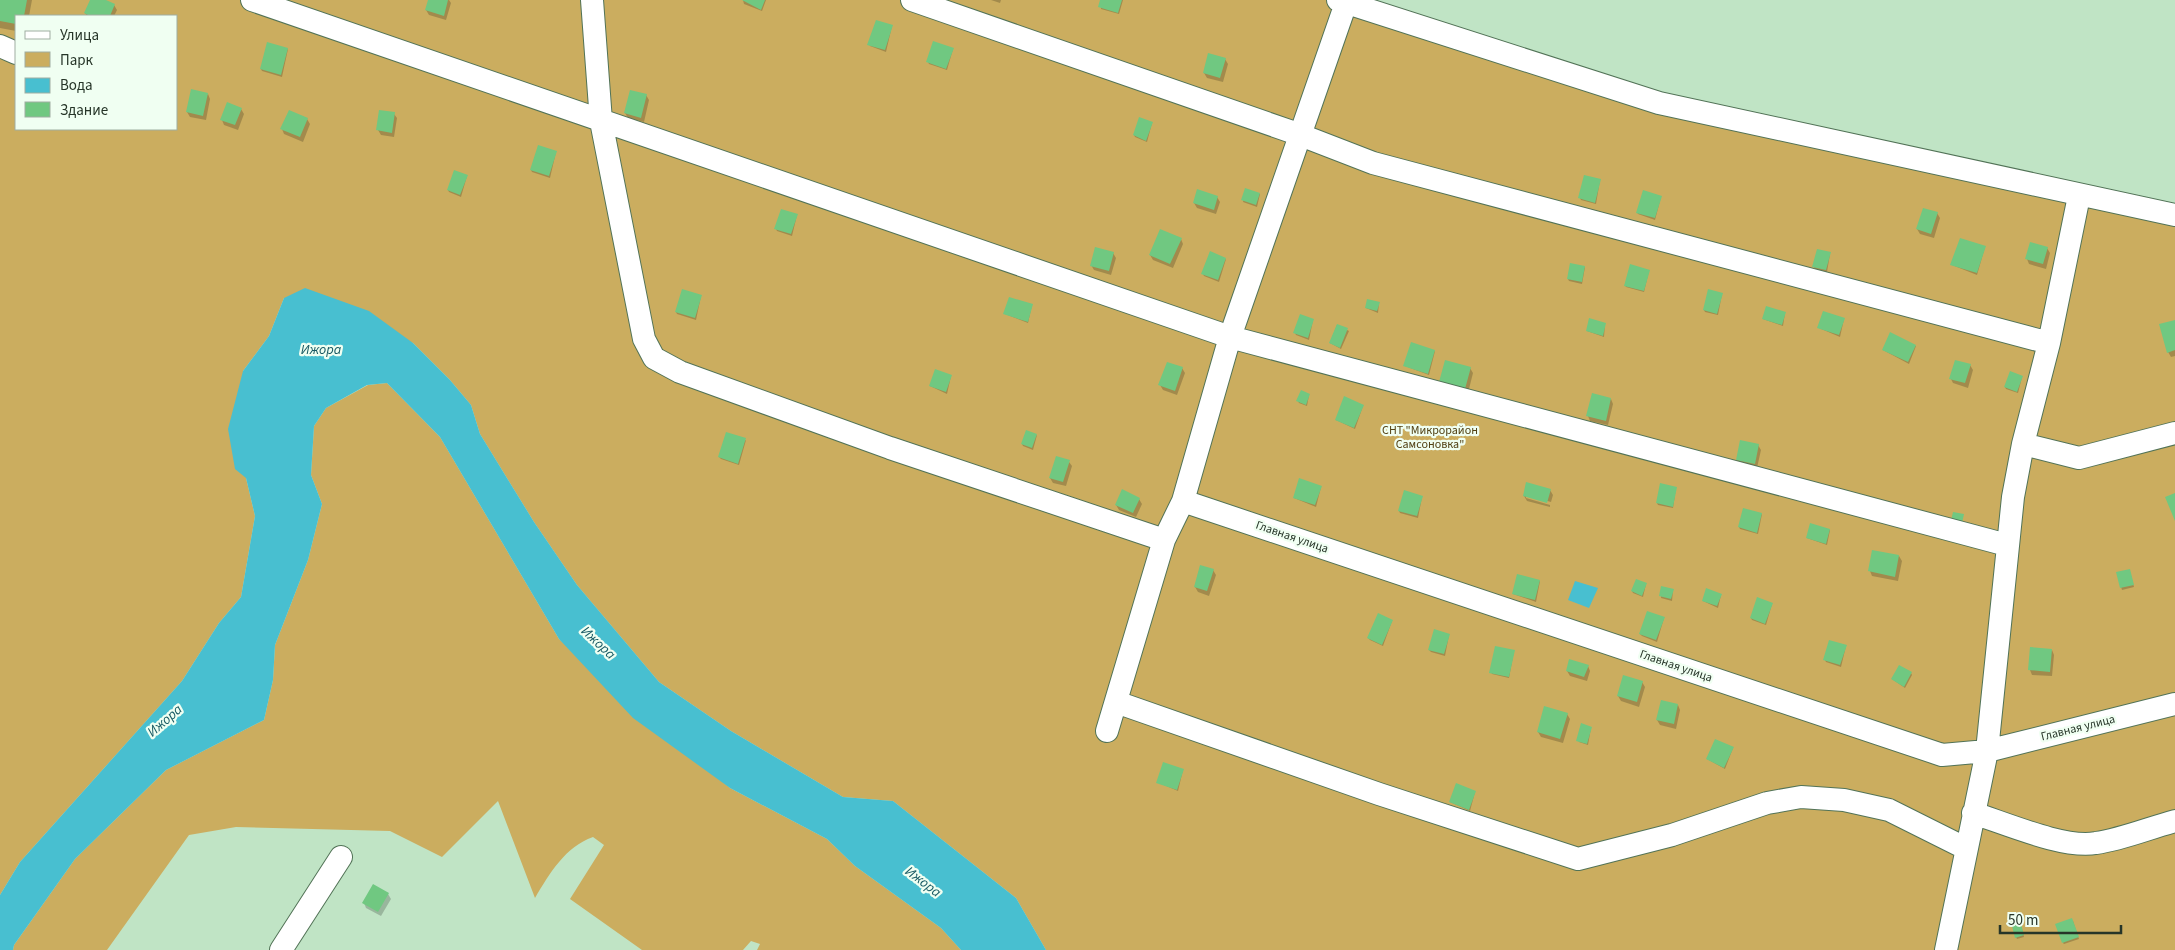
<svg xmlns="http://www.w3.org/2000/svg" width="2175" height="950" viewBox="0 0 2175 950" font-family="'Source Sans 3',sans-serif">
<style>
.green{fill:#cbad5f;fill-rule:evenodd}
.water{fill:#48bfd0}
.shadow{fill:#0003}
.building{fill:#70c881}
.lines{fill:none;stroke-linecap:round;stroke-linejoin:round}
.minor-casing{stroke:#527357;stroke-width:24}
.minor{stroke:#fff;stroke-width:22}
.labels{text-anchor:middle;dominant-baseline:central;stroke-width:4.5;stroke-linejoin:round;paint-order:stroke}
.park-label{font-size:12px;fill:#524114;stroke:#f0fff2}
.street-label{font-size:12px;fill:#263528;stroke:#f0fff2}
.water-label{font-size:14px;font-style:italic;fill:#175963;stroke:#f0fff2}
</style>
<rect width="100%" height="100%" fill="#c0e4c5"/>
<path class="green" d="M0 0H1338L1659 103 2175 215V950H1046L1016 898 893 801 843 797 731 731 659 682 577 585 534 522 480 434 471 405 450 380 413 343 284 298 269 336 243 371 246 478 255 516 241 597 219 623 182 681 20 862 0 895ZM16 16H176V129H16Z
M387 383 440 437 559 639 730 788 827 839 855 866 941 928 961 950H757L760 944 751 941 743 950H642L570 899 604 845 593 837C565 847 550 873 535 898L498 801 442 857 390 831 236 827 189 835 107 950H13L14 945 75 859 166 770 264 720 273 680 275 645 308 560 322 504 311 475 314 426 326 408 368 385Z"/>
<path class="water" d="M305 288 369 311 413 343 450 380 471 405 480 434 534 522 577 585 659 682 731 731 843 797 893 801 1016 898 1046 950H961L941 928 855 866 827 839 730 788 633 718 559 639 440 437 387 383 367 385 326 408 314 426 311 475 322 504 308 560 275 645 273 680 264 720 166 770 75 859 14 945 13 950H0V895L20 862 182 681 219 623 241 597 255 516 246 478 235 469 228 429 243 371 269 336 284 298Z
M1575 581 1598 588 1589 608 1568 600Z"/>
<path class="shadow" d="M0 0H32L29 16H16V31L0 28Z
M92 0H103L114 5 117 10 114 16H87L85 13Z
M429 0H449L451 3 446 20 429 15 426 10Z
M743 0H766L762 11 744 4Z
M991 0H1001L1000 3Z
M1102 0H1123L1119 14 1101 9Z
M892 26 886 52 870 46 869 44Z
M288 49 282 77 262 71 261 69Z
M953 49 947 70 929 64 928 62Z
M1225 59 1228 64 1223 82 1207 78 1204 73Z
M208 94 210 99 206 120 190 117 187 112Z
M646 95 649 100 644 122 628 118 625 113Z
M241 109 244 114 238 130 224 125 222 120Z
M394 114 397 118 394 137 381 135 378 130Z
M307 119 310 124 303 142 284 134 282 129Z
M1152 123 1147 142 1135 137 1134 135Z
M556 152 550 178 532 172 531 170Z
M467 176 461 197 449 192 448 190Z
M1600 180 1596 204 1581 200 1580 198Z
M1246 190 1260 194 1257 207 1243 202Z
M1217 197 1220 202 1216 214 1197 208 1194 203Z
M1661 197 1655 220 1638 214 1637 212Z
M1937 213 1940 218 1934 238 1920 234 1917 229Z
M797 215 792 236 777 231 776 229Z
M1181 239 1183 244 1173 268 1153 260 1150 255Z
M1985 247 1977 275 1952 265Z
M2047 248 2050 253 2046 269 2029 264 2027 259Z
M1113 253 1116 258 1111 275 1094 270 1091 265Z
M1830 254 1827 272 1815 269 1814 267Z
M1226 259 1219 282 1204 276 1203 274Z
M1585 267 1582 284 1569 281 1568 279Z
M1649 271 1644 292 1626 287 1625 285Z
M1722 294 1718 315 1705 312 1704 310Z
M701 296 696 320 677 314 676 312Z
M1379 303 1378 313 1366 308Z
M1032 305 1028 323 1005 314Z
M1785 313 1783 326 1763 319Z
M1844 319 1840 337 1819 328Z
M1313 320 1309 340 1296 335 1295 333Z
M2175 321V356L2171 357 2168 352Z
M1605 324 1604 337 1587 331Z
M1337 325 1349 331 1341 349 1330 343Z
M1916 346 1909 364 1883 350Z
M1435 351 1429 375 1405 366Z
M1970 365 1973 370 1968 388 1953 383 1951 379Z
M1182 368 1185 373 1177 395 1163 390 1160 385Z
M1470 368 1473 373 1468 393 1444 387Z
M951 376 947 394 930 386Z
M2022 377 2018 393 2006 389 2005 387Z
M1309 395 1307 406 1299 403 1298 401Z
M1611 399 1613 404 1608 425 1590 421 1588 416Z
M1363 406 1355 429 1336 420Z
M1037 435 1033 450 1023 446 1022 444Z
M746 440 739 465 721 459 719 457Z
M1758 445 1761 450 1757 468 1740 465 1737 460Z
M1069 462 1072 466 1066 486 1053 483 1050 478Z
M1321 487 1316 507 1294 498Z
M1676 488 1673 508 1658 505 1657 503Z
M1550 490 1553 495 1551 502 1526 495V498L1550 505V507L1527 501 1524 496Z
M1422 497 1418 518 1400 513 1399 511Z
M1139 499 1142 504 1136 517 1119 510 1116 505Z
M1762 514 1758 534 1740 529 1739 527Z
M1830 530 1827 545 1807 538Z
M1899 556 1902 561 1898 581 1872 576 1870 571Z
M1213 570 1216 575 1209 596 1198 592 1195 587Z
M2130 572 2134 587 2122 590 2117 573Z
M1540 581 1536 602 1513 594Z
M1646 584 1643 597 1633 593 1632 591Z
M1662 587 1673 590 1672 601 1661 598Z
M1721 595 1718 608 1703 601Z
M1772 604 1766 625 1752 620 1751 618Z
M1664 618 1657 642 1642 636 1640 634Z
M1392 621 1383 646 1370 640 1368 638Z
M1449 635 1445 656 1431 652 1429 650Z
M1846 646 1841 667 1826 662 1825 660Z
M2052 650 2054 655 2052 676 2032 675 2030 670Z
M1514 651 1509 678 1492 674 1491 672Z
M1588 666 1590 671 1587 681 1570 676 1567 671Z
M1911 673 1912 675 1905 688 1892 679Z
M1642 682 1645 687 1639 707 1621 701 1618 696Z
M1678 705 1680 710 1676 729 1660 725 1657 720Z
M1567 714 1570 719 1563 743 1541 737 1538 732Z
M1591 728 1588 745 1579 742 1578 740Z
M1733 748 1725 769 1707 759Z
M1183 770 1178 791 1157 782Z
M1475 792 1470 811 1450 802Z
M388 894 391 899 381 916 366 908 364 903Z
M2020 921 2024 937 2017 939 2016 937Z
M2073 921 2079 939 2064 944 2063 943Z"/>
<path class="building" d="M0 0H27L24 16H16V24L0 21Z
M90 0H106L115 4 110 16H90L84 13Z
M428 0H448L444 16 425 10Z
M742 0H765L761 10Z
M1100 0H1122L1118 13 1098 7Z
M876 20 893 25 885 50 867 45Z
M933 41 954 48 946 69 926 62Z
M267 42 288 48 281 75 260 69Z
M1208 53 1226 58 1220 78 1203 73Z
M191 89 208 93 203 116 186 112Z
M630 90 647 94 641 118 624 113Z
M227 102 242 108 235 125 220 120Z
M289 110 308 118 300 137 280 129Z
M379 110 395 112 392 133 376 130Z
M1139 117 1153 122 1146 141 1133 135Z
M538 145 557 151 549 176 530 170Z
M454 170 468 175 460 195 447 190Z
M1584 175 1601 179 1595 203 1578 198Z
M1245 188 1260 193 1256 205 1241 200Z
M1197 189 1218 196 1214 210 1193 203Z
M1643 190 1662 196 1655 218 1636 213Z
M1923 208 1938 212 1931 234 1916 229Z
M781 209 798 214 791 234 774 229Z
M1160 229 1182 238 1170 264 1149 255Z
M1960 238 1986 246 1977 273 1950 265Z
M2030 242 2048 247 2043 264 2025 259Z
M1095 247 1114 252 1109 271 1090 266Z
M1817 249 1831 252 1826 270 1812 267Z
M1210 251 1226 258 1218 280 1201 274Z
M1570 263 1585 266 1582 282 1567 279Z
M1630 264 1650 270 1644 291 1624 286Z
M682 289 702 295 695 318 675 312Z
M1708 289 1723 293 1717 314 1703 310Z
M1009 297 1033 304 1028 322 1003 314Z
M1367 299 1380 302 1377 311 1365 308Z
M1766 306 1786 312 1782 325 1762 319Z
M1823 311 1845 318 1839 335 1817 328Z
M1300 314 1314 319 1308 338 1293 333Z
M1589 318 1606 323 1603 336 1586 331Z
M2175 320V350L2167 353 2159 324Z
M1337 324 1348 328 1340 348 1329 343Z
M1890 332 1916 345 1908 362 1882 350Z
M1411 342 1435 350 1428 374 1403 366Z
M1445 360 1471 367 1465 389 1439 382Z
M1955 360 1971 364 1965 383 1949 379Z
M1167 362 1183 367 1175 391 1158 385Z
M935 369 952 375 946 392 929 386Z
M2010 371 2023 376 2017 392 2004 387Z
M1301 390 1310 394 1306 405 1296 401Z
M1592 393 1611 398 1606 421 1586 416Z
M1344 396 1364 405 1354 428 1335 420Z
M1026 430 1037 434 1032 448 1021 444Z
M726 432 746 438 738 464 718 457Z
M1740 440 1759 444 1755 464 1736 460Z
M1056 456 1070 460 1063 482 1049 478Z
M1299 478 1322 486 1315 505 1293 498Z
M1526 482 1551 489 1547 503 1523 496Z
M1660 483 1677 487 1673 507 1656 503Z
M1122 489 1140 498 1133 513 1115 505Z
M1404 490 1423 496 1417 516 1398 511Z
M2175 493V521L2165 497Z
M1743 508 1762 513 1757 533 1738 527Z
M1953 512 1964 514 1961 528 1950 525Z
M1810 523 1830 529 1826 544 1806 538Z
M1872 550 1899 555 1895 577 1868 571Z
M1200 565 1214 569 1207 591 1194 587Z
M2130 569 2134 585 2120 588 2116 572Z
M1517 574 1540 580 1535 600 1512 594Z
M1636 579 1647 583 1642 596 1631 591Z
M1661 586 1674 589 1671 599 1659 596Z
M1706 588 1722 594 1717 606 1702 601Z
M1757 597 1773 603 1765 624 1750 618Z
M1647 611 1665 617 1656 640 1639 634Z
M1378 613 1393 620 1382 645 1367 638Z
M1434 629 1450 634 1444 654 1428 650Z
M1829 640 1847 645 1840 665 1823 660Z
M1495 646 1515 650 1509 677 1489 673Z
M2030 647 2052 649 2050 672 2028 670Z
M1569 659 1589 665 1584 677 1566 671Z
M1899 665 1912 672 1904 687 1891 679Z
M1623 675 1643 681 1637 702 1617 696Z
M1661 700 1678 704 1674 724 1656 720Z
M1544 706 1568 713 1560 739 1537 732Z
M1581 723 1592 727 1587 744 1576 741Z
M1715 739 1734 747 1724 768 1706 759Z
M1163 762 1184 769 1177 790 1156 783Z
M1456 783 1476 791 1469 810 1449 802Z
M373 884 389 893 378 912 362 903Z
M2072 918 2079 937 2062 943 2055 924Z
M2020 920 2024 935 2015 938 2011 922Z"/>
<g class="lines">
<defs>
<path id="minor" d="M252 0 1230 337 2007 545
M592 0 601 121 644 339 654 358 680 372 890 448 1164 540
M912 0 1298 134 1373 163 2049 343
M1338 0 1659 103 2175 215
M0 46 16 53
M2023 444 2079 458 2175 433
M1183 501 1942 755 1987 751 2175 704
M1116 702 1379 794 1578 859 1672 835 1767 803 1801 797 1844 800 1889 810 1965 848
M1107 731 1164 540 1183 501 1230 337 1346 3
M1973 813C2005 823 2064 849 2096 843 2123 839 2149 828 2175 821
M281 950 341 857
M1946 950 1987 751 2013 497 2023 444 2049 343 2079 196"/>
</defs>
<use href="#minor" class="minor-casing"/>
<use href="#minor" class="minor"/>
</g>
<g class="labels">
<g class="park-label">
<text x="1430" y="430">СНТ "Микрорайон<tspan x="1430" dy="14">Самсоновка"</tspan></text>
</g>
<g class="street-label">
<text transform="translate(1292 537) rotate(19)">Главная улица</text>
<text transform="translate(1676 666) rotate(19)">Главная улица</text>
<text transform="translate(2078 728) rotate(-14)">Главная улица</text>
</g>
<g class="water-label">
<text x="321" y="350">Ижора</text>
<text transform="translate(598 643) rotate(43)">Ижора</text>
<text transform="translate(165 721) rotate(-41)">Ижора</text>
<text transform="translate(923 882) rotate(37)">Ижора</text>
</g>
</g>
<rect x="15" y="15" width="162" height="115" fill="#f0fff2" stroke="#9faea1"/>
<rect x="25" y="31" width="25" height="8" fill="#ffffff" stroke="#9faea1"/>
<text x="60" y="40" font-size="15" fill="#263528">Улица</text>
<rect x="25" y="52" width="25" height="15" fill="#cbad5f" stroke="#9faea1"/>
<text x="60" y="65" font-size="15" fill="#263528">Парк</text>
<rect x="25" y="78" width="25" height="15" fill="#48bfd0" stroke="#9faea1"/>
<text x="60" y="90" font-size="15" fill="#263528">Вода</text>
<rect x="25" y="102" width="25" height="15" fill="#70c881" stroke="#9faea1"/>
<text x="60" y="115" font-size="15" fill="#263528">Здание</text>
<path d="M2000 925v8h121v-8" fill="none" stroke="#263528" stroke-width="2.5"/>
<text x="2008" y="925" font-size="15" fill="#263528" stroke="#f0fff2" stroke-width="4" paint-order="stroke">50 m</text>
</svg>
